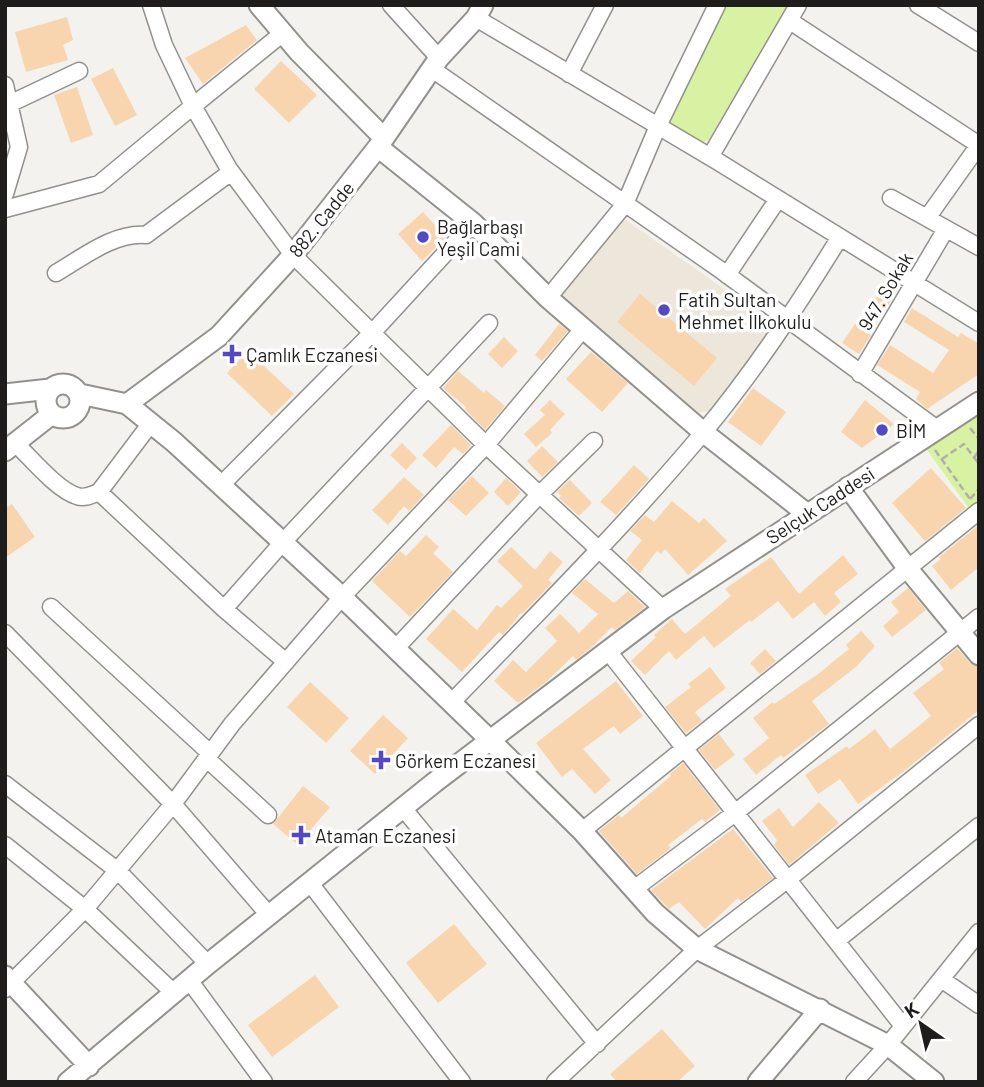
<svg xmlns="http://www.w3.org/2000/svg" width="984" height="1087" viewBox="0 0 984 1087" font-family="Barlow,sans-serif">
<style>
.built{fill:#ede6db}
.green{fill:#d8f1a2}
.building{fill:#f8d5af}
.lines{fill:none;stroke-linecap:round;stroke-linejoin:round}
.minor-casing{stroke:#93918d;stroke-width:19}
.tertiary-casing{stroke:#93918d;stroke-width:23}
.path{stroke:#b1afac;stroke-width:2.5;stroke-dasharray:7 3.5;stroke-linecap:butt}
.minor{stroke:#fff;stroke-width:16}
.tertiary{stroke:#fff;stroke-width:19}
.poi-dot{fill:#5549c1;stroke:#fff;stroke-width:2.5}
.labels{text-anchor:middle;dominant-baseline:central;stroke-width:7;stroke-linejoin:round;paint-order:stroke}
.street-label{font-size:19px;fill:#1e1d1c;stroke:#fff}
.poi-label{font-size:19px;fill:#1e1d1c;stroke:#fff;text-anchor:start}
</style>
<rect width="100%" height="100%" fill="#f4f2ee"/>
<path class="built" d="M626 220 767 319 771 331 708 411 694 414 563 301 561 293 619 223Z"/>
<path class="green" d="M723 5H788L709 139 700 145 666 122Z
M979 412V502L970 510 925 447Z"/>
<path class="building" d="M67 17 73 40 63 45 68 60 26 72 15 32Z
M246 25 257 40 203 84 185 58Z
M281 61 317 95 289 123 254 89Z
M113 68 137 115 115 126 91 79Z
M77 87 93 135 71 143 54 95Z
M423 212 446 237 422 261 398 234Z
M888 279 900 286 886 309 874 301Z
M640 294 717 358 694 386 617 322Z
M912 308 958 337 961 333 979 344V374L927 409 916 399 920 392 877 365 890 345 933 373 949 350 904 322Z
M559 324 568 331 542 361 535 355Z
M855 324 871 335 859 354 842 343Z
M504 337 518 351 502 368 488 354Z
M248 351 294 394 272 416 227 373Z
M591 352 628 383 602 412 566 379Z
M458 371 484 393 486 390 505 406 485 430 465 409 466 407 443 388Z
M753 388 786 412 761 446 728 422Z
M550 400 565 414 550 430 552 433 536 447 524 434 545 415 540 410Z
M865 400 894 424 862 448 841 432Z
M451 425 471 445 463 454 454 447 436 468 422 455Z
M402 443 417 458 406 470 390 455Z
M542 446 558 462 542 477 527 461Z
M634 465 649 479 616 515 600 502Z
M931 468 966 508 925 541 892 503Z
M472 476 489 493 466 516 448 500Z
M404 477 424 495 409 511 404 506 388 525 372 510Z
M506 478 521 492 508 506 494 492Z
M570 480 592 503 579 516 559 498 561 496 557 492Z
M672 501 699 523 704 518 727 541 688 575 665 549 661 554 657 551 640 573 626 560 642 540 630 531 645 515 654 522Z
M12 504 35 537 5 558V508Z
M979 525V567L951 590 932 566 941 559 939 557Z
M426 535 439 547 433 553 453 572 410 617 372 581 400 551 406 556Z
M511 547 533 568 536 569 550 551 563 562 548 580 552 583 522 614 521 613 503 635 499 632 462 672 426 639 453 609 477 630 497 605 501 608 523 586 497 561Z
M843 555 858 574 834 593 841 602 825 616 814 602 793 619 778 601 751 622 750 620 714 648 704 636 676 660 669 651 645 675 631 661 656 637 654 635 672 619 685 634 731 596 725 589 771 557 799 594Z
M585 579 614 603 628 591 645 607 615 630 612 627 592 647 576 660 573 656 546 682 518 703 494 681 513 660 526 672 557 641 545 628 560 614 579 633 598 614 572 593Z
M908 588 926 610 892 637 883 626 899 612 891 602Z
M861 631 875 646 856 667 812 701 829 724 783 758 781 755 756 775 743 759 769 738 753 718 773 702 774 704 818 674 849 649 846 645Z
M957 648 970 663 979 667V710L903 772 858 804 840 779 818 794 805 775 847 746 849 749 875 729 890 749 931 716 913 693 944 669 939 663Z
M765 649 776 661 760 674 750 663Z
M710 667 726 688 695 712 702 721 686 733 665 707 691 687 688 684Z
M616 681 643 716 620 734 614 726 583 749 611 780 595 794 572 769 562 777 536 743Z
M310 682 349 718 326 743 287 707Z
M383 715 408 738 375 774 350 751Z
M719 734 735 755 715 770 699 750Z
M683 763 720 810 705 822 702 819 668 845 671 848 637 874 599 831 619 815 621 818 671 776 670 774Z
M303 786 330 807 298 845 273 824Z
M819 802 839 823 789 865 774 845 777 840 762 821 779 808 793 827Z
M733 829 773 878 741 902 738 898 705 929 679 902 669 909 651 890Z
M454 924 487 964 438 1003 406 963Z
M315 975 339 1007 272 1057 248 1025Z
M662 1029 695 1066 677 1082H617L610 1074Z"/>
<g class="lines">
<defs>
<path id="minor" d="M391 5 439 58
M918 5 979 43
M476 18 717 161 979 323
M790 21 979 145
M283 33 193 106 229 169 293 255 486 445 663 609
M432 69 722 271 937 429
M569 74 605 5
M5 85 19 147 5 194
M5 106 79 71
M710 157 798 5
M891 198 979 247
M5 209 99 184 193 106 164 45 151 5
M927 218 979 145
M56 273C82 258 114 232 146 235L231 172
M727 275 778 199
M548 298 625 204 658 126 717 5
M860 374 946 229
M15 443C31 458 57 490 77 496 85 499 91 495 99 492L151 423
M221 485 372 333 473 223
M99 492 224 609 286 662
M51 607 210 753
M224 609 283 542 489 323
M5 633 173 804 269 915
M395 649 539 495 594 441
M608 651 903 1026
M451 703C536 615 623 528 702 434 754 372 798 305 840 237
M206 758 268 815
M5 784 118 871 208 964
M403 808 597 1044
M582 831 979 511
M5 845 85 909 174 993
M310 883 462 1082
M634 889 735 813 979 617
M836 941 979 826
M941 979 979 1005
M189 980 264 1082
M5 989 85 909 173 804 232 724 342 597 486 445 583 329
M555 1082 697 949 787 880 979 725
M854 1082 888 1045 979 932"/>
<path id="tertiary" d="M259 5 299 52 384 138
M378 147 473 223 548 298 703 432 806 513
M46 401a17 17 0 1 1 34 0a17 17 0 1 1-34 0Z
M5 394 50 389
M80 394 127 404 174 442 342 597 490 740 582 831 655 913 697 949 888 1045 934 1082
M127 404 219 336 293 255 378 147 439 58 476 18 483 5
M5 451 52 414
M848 487 908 569 979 655
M5 976 89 1066
M68 1082 208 964 435 782 663 609 979 402
M758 1082 820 1009"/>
</defs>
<use href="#minor" class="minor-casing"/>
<use href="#tertiary" class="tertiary-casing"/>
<path class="path" d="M970 428 979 439
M935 450 970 499
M974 458 979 450
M942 459 964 444 979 464
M970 499 979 489"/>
<use href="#minor" class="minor"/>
<use href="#tertiary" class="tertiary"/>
</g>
<g class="poi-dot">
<circle cx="423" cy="237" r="7"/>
<circle cx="664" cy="310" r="7"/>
<path d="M228.5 343.5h7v7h7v7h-7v7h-7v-7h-7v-7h7z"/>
<circle cx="882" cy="430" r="7"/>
<path d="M377.5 749.5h7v7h7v7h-7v7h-7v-7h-7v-7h7z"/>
<path d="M297.5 824.5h7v7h7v7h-7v7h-7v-7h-7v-7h7z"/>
</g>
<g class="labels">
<g class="street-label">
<text transform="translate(321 219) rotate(-51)">882. Cadde</text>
<text transform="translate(885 291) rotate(-59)">947. Sokak</text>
<text transform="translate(820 505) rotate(-33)">Selçuk Caddesi</text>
</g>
<g class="poi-label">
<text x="437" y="226">Bağlarbaşı<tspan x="437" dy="22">Yeşil Cami</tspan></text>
<text x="678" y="299">Fatih Sultan<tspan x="678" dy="22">Mehmet İlkokulu</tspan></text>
<text x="246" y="354">Çamlık Eczanesi</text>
<text x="896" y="430">BİM</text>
<text x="395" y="760">Görkem Eczanesi</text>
<text x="315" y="835">Ataman Eczanesi</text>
</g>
</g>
<rect width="984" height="1087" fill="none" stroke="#1e1d1c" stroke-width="14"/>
<g transform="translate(921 1024) rotate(326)" stroke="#ffffff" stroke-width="5" paint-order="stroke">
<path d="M0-5L12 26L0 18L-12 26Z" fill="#1e1d1c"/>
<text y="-10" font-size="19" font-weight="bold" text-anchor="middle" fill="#1e1d1c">K</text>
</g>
</svg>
